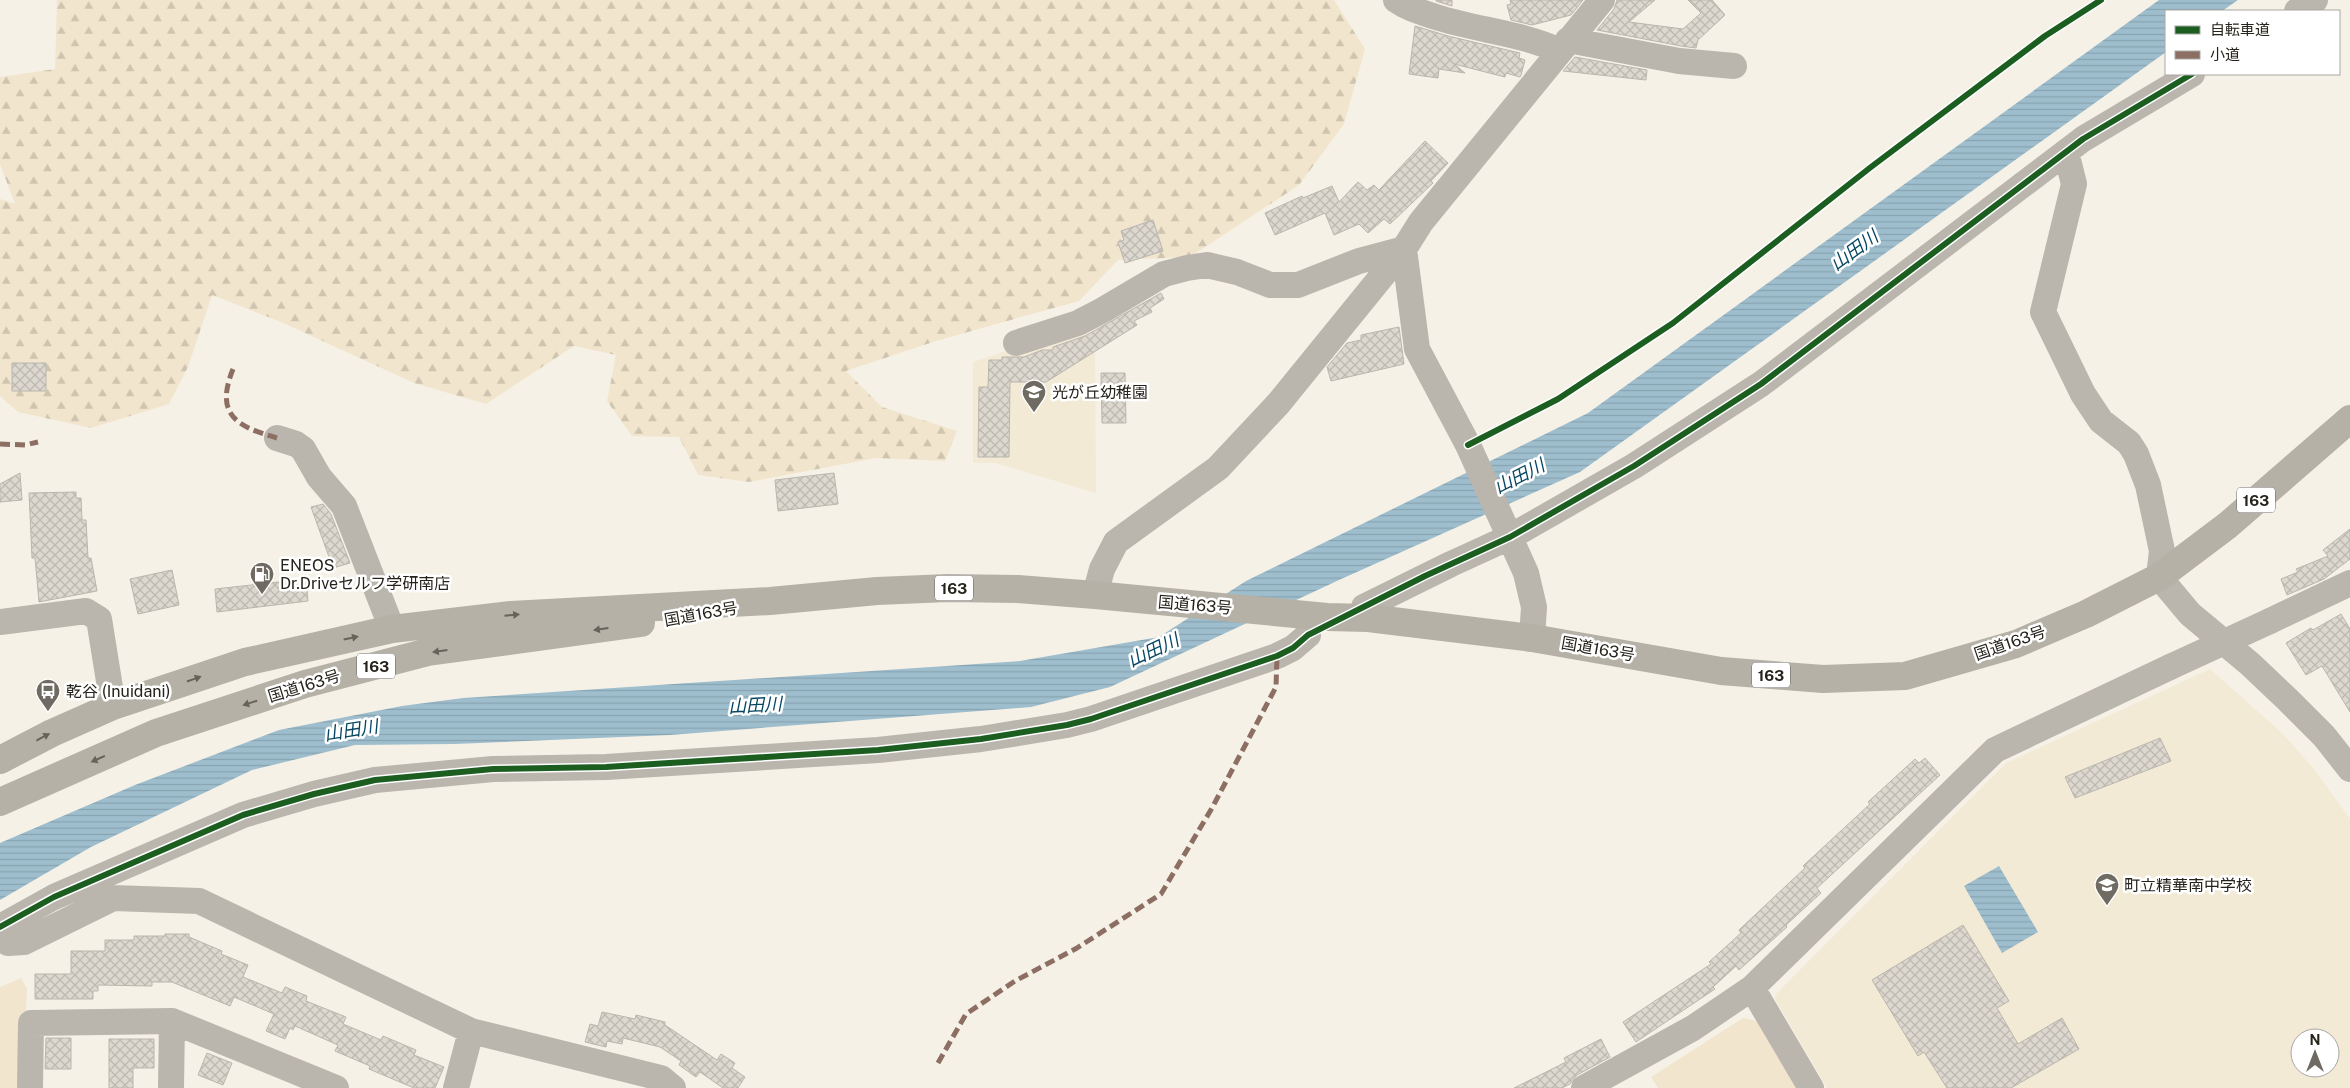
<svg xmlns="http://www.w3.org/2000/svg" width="2350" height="1088" viewBox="0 0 2350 1088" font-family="'Public Sans','Noto Sans JP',sans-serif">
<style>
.built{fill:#f3ead6;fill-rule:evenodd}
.forest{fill:url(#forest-firs)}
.park{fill:#f2e5cd}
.water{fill:url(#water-rules)}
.building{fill:url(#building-cross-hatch);stroke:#bab6ad}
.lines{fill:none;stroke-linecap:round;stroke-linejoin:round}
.minor{stroke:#bab5ad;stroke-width:26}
.highway{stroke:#b6b1a7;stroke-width:28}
.minor-bridge{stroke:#bab5ad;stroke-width:26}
.quiet{stroke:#8d6e63;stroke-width:5;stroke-dasharray:10 5;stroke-linecap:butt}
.cycleway-casing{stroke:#fff;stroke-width:9}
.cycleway{stroke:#1b5e20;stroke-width:6}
.oneway{fill:#67635b}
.labels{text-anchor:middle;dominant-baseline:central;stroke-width:5;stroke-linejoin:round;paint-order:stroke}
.shield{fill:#fff;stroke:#676560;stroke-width:1}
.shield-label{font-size:15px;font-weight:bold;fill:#26231c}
.poi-label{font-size:16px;fill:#26231c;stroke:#fff;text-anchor:start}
.street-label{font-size:16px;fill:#26231c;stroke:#fff}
.water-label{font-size:18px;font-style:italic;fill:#064662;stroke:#fff}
</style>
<defs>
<pattern id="forest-firs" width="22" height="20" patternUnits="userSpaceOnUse" patternTransform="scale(1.25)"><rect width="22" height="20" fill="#f2e5cd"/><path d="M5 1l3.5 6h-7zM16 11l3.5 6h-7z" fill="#cfc4af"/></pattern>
<pattern id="water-rules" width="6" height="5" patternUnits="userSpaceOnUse" patternTransform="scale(1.25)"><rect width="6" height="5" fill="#9ebece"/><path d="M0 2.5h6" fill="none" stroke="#88a3b0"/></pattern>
<pattern id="building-cross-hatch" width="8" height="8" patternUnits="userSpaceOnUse" patternTransform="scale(1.25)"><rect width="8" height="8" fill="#dcd8cf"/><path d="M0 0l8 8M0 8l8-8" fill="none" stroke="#bdb9b1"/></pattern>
</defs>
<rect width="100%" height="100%" fill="#f6f1e6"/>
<path class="built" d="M1087 324 1095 331 1096 493 995 463H973V362Z
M2210 669 2282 733 2315 770 2350 819V1088H1827L1775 999 1776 994 2006 763ZM2300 1038H2330V1068H2300Z"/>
<path class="forest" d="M57 0H1334L1365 49 1344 124 1299 185 1190 257 1118 260 1079 301 936 341 846 371 882 407 957 431 945 461 876 458 749 482 698 475 679 437 632 436 607 401 616 355 574 346 486 404 414 383 281 322 212 295 188 367 169 404 91 428 18 412 0 396V199L15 204 0 164V77L55 69Z"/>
<path class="park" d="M21 978 27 989 26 1013H22L21 1082 17 1088H0V987Z
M1743 1018 1757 1021 1797 1088H1658L1651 1077Z"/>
<path class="water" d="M2159 0H2238L2222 11H2166V52L1580 472 1339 580 1110 687 1031 707 670 735 455 744 355 745 252 770 91 847 0 900V843L135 785 279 730 402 706 463 698 1020 661 1159 637 1246 581 1588 413Z
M1999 866 2038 932 2002 953 1964 886Z"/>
<path class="building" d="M1436 0H1452V6L1436 1Z
M1510 0H1583L1571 15 1532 25 1511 20 1507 5 1511 4Z
M1617 0H1655L1629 22 1683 29 1701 13 1688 0H1712L1725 15 1698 40 1696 48 1681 46 1597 30 1614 9Z
M1415 26 1448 36 1520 53 1519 58 1525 60 1521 75 1520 77 1506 73 1505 77 1454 64 1465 73 1439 69 1438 78 1409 74Z
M1575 57 1647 70 1646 80 1563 71Z
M1425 141 1448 163 1431 181 1433 183 1390 224 1384 219 1368 233 1359 224 1334 235 1325 213 1275 235 1265 213 1302 196 1303 198 1332 186 1339 202 1358 182 1367 190 1374 185 1379 190Z
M1153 220 1163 251 1125 263 1118 242 1124 240 1121 231Z
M1161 293 1164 299 1150 308 1152 312 1134 321 1137 325 1046 382H1010L1009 457H978L979 387H988L989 360H1002V357H1024L1042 350H1053V347L1085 336Z
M1399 327 1404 364 1331 381 1327 367 1347 343 1361 340V335Z
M12 363H46V391H12Z
M1101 373H1125L1126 423H1102Z
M20 473 22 500 0 502V484Z
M834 473 838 504 778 511 775 480Z
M76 492V498H81L82 520H86L88 558H91L97 591 39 602 35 558H32L29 493Z
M323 504 331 514 350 563 333 568 311 507Z
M2350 529V559L2324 579 2287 595 2281 579 2298 572 2296 569 2328 556 2323 550Z
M172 570 179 605 138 614 130 579Z
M306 579 308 601 217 612 215 589Z
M2341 614 2350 629V712L2322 666 2306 675 2286 643 2311 628 2313 630Z
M2160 738 2171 761 2075 798 2065 777Z
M1925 758 1940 775 1817 888 1821 893 1786 925 1787 927 1739 970 1736 966 1713 987 1715 989 1636 1042 1623 1022 1711 964 1709 962 1741 933 1739 930 1805 868 1803 866 1870 804 1868 802 1915 759 1919 763Z
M1963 925 2009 1001 1997 1008 2018 1044 2062 1018 2079 1049 2011 1088H1947L1924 1052 1918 1056 1872 980Z
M165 934H189V937L222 951 221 954 248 965 243 977 282 993 285 987 307 996 306 1001 346 1017 343 1024 381 1040 383 1036 416 1050 414 1055 444 1067 435 1088H414L369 1069 370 1066 335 1051 338 1045 295 1026 293 1030 290 1028 285 1039 266 1031 274 1014 234 997 230 1006 172 982H152V986L98 985V991H93V999H35V974H71V951H105V940H134V936H165Z
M602 1012 635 1019 636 1015 665 1022V1025L717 1060 721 1054 735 1063 732 1068 745 1077 738 1088H723L700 1072 696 1077 679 1065 681 1061 660 1047 623 1038 622 1044 607 1041 606 1047 585 1042 590 1024 598 1026Z
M46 1038H71V1069H45Z
M109 1039H154V1068H133V1088H109Z
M1601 1039 1610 1057 1577 1075 1570 1084 1562 1088H1514L1566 1062 1564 1058Z
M207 1053 232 1063 223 1085 198 1075Z"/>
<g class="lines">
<path class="minor" d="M1396 0C1409 9 1421 12 1436 17 1476 30 1521 33 1560 51
M2297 11 2315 0
M1568 40 1679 61 1734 66
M2066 152 2074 184 2043 312 2083 394 2101 421 2129 443 2136 454 2148 485 2162 551 2159 577 2190 614 2250 664 2287 699 2324 736 2350 769
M1016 343 1078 323 1103 310 1164 274 1187 268 1207 265 1237 272 1270 285H1298L1359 261 1404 249 1417 349 1468 445 1526 573 1534 607 1532 638
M277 438 296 444 303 449 319 477 344 506 392 629
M1095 595 1102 569 1116 542 1218 468 1278 404 1404 249 1421 222 1602 0
M1364 607 1451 564 1510 537 1634 466 1761 384 2083 139 2192 74
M2270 621 2350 583
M0 622 86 611 99 619 113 706
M0 927 54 897 243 815 314 794 375 780 493 769 606 767 878 750 981 739 1067 725 1091 719 1277 656 1293 648 1308 635
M0 938 8 943 24 942 113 898 199 901 471 1031 661 1078 673 1088
M1752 988 1811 1088
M30 1088 31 1023 172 1021 336 1088
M171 1088 172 1021
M456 1088 471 1031
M1584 1088 1693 1028 1752 988 1995 750 2170 667"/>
<path class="highway" d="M0 760 52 733 113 706 245 662 392 629 511 615 770 601 877 591 948 588 1018 589 1095 595 1327 617 1368 618 1532 638 1721 671 1823 679 1905 676 2016 644 2086 614 2159 577 2228 525 2350 419
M0 802 156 733 305 684 428 652 641 623"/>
<path class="minor-bridge" d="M2170 667 2270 621"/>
<path class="quiet" d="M233 369C215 414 235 426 277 438
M0 444 25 445 38 442
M938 1063 966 1014 1015 981 1077 948 1161 894 1212 808 1276 687 1277 656"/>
<defs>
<path id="cycleway" d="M1468 445 1558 399 1673 323 1871 167 2045 36 2101 0
M0 927 54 897 243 815 314 794 375 780 493 769 606 767 878 750 981 739 1067 725 1091 719 1277 656 1293 648 1308 635 1425 576 1510 537 1634 466 1761 384 2083 139 2192 74"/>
</defs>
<use href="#cycleway" class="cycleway-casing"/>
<use href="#cycleway" class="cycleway"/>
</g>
<defs><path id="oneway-solid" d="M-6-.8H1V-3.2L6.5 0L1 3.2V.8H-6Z" transform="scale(1.25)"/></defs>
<g class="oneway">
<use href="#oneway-solid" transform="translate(512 615) rotate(-5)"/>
<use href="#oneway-solid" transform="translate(601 629) rotate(172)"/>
<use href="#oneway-solid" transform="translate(351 638) rotate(-12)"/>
<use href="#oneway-solid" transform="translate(440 651) rotate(172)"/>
<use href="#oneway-solid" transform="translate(194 679) rotate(-19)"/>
<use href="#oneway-solid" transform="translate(250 703) rotate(162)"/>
<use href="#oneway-solid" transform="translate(43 737) rotate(-28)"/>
<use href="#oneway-solid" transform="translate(98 759) rotate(156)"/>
</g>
<defs>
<symbol id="school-pin" viewBox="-11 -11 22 30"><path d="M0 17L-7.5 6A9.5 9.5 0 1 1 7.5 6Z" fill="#6f6b63" stroke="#fff"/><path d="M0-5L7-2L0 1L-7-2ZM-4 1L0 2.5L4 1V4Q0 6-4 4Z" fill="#fff"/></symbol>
<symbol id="fuel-pin" viewBox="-11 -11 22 30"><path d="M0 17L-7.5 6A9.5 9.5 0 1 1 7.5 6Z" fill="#6f6b63" stroke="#fff"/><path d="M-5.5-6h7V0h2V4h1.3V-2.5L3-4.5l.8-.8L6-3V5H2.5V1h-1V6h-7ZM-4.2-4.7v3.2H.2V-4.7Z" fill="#fff"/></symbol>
<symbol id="bus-pin" viewBox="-11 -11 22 30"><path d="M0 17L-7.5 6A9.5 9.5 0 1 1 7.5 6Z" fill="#6f6b63" stroke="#fff"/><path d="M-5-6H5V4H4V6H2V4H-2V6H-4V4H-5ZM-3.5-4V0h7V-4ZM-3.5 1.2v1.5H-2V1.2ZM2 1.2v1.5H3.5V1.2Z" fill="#fff"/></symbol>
</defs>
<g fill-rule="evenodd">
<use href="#school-pin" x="1020" y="378" width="28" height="38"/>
<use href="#fuel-pin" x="248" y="560" width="28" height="38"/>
<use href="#bus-pin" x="34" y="677" width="28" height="38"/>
<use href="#school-pin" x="2093" y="871" width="28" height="38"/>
</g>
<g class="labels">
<g class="shield">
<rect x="2237" y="487.5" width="38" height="25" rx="4"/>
<rect x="935" y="575.5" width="38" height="25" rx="4"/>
<rect x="357" y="653.5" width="38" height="25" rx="4"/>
<rect x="1752" y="662.5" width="38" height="25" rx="4"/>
</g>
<g class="shield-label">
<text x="2256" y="500">163</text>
<text x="954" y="588">163</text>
<text x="376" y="666">163</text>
<text x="1771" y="675">163</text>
</g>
<g class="poi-label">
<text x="1052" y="392">光が丘幼稚園</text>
<text x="280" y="565">ENEOS<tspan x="280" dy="18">Dr.Driveセルフ学研南店</tspan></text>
<text x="66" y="691">乾谷 (Inuidani)</text>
<text x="2124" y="885">町立精華南中学校</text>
</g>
<g class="street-label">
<text transform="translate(1195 605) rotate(5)">国道163号</text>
<text transform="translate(701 614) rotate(-10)">国道163号</text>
<text transform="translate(2010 643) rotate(-19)">国道163号</text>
<text transform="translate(1598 649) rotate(10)">国道163号</text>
<text transform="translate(304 686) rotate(-17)">国道163号</text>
</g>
<g class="water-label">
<text transform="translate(1854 250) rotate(-36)">山田川</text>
<text transform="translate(1519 476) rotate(-27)">山田川</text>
<text transform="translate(1153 650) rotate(-25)">山田川</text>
<text transform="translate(755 705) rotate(-3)">山田川</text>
<text transform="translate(351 730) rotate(-9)">山田川</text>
</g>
</g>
<rect x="2165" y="10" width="175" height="65" fill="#ffffff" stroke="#a8a7a4"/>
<rect x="2175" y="26" width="25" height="8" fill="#1b5e20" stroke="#a8a7a4"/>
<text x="2210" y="35" font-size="15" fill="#26231c">自転車道</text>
<rect x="2175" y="51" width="25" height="8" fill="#8d6e63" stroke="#a8a7a4"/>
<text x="2210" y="60" font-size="15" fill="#26231c">小道</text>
<g transform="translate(2315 1053)"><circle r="24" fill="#ffffff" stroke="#a8a7a4"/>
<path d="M0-4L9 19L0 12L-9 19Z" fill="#6f6b63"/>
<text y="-8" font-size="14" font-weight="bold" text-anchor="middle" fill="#26231c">N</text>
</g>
</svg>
